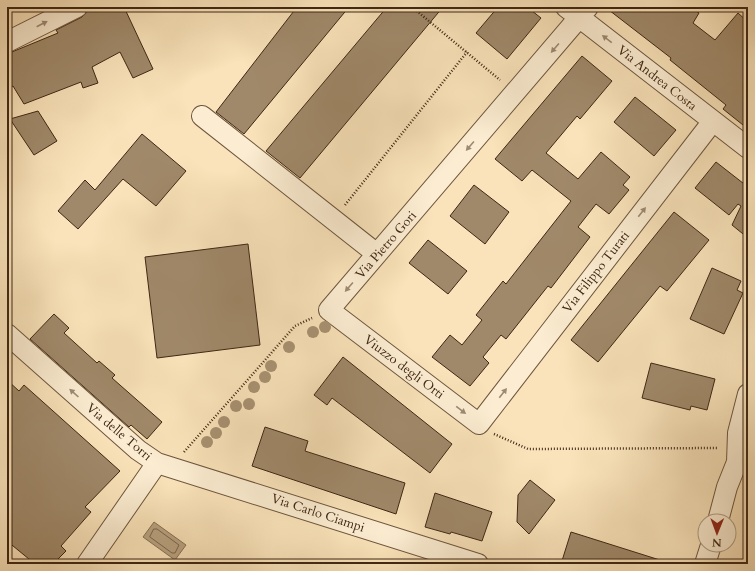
<svg xmlns="http://www.w3.org/2000/svg" width="755" height="571" viewBox="0 0 755 571" font-family="Cardo,serif">
<style>
.water{fill:#baa382;stroke:#887156}
.lines{fill:none;stroke-linecap:round;stroke-linejoin:round}
.shore{stroke:#7c654b;stroke-width:1}
.building{fill:#a0896a;stroke:#3e2714}
.minor-casing{stroke:#6d563e;stroke-width:22}
.path{stroke:#3e2714;stroke-width:2.5;stroke-dasharray:1 2;stroke-linecap:butt}
.minor{stroke:#fcedd2;stroke-width:20}
.tree{fill:#a89171}
.oneway{fill:#9d8a73}
.labels{text-anchor:middle;dominant-baseline:central;stroke-width:4;stroke-linejoin:round;paint-order:stroke}
.street-label{font-size:13px;fill:#3e2714;stroke:#fcedd2}
</style>
<rect width="100%" height="100%" fill="#fae3ba"/>
<filter id="stains"><feTurbulence type="fractalNoise" baseFrequency=".005" numOctaves="4"/><feColorMatrix values="0 0 0 0 .2 0 0 0 0 .09 0 0 0 0 .02 0 0 0 .5 -.17"/></filter>
<radialGradient id="worn" r=".72"><stop offset=".6" stop-color="#630" stop-opacity="0"/><stop offset="1" stop-color="#630" stop-opacity=".3"/></radialGradient>
<path class="water" d="M154 522 186 545 175 560 143 537Z"/>
<g class="lines">
<path class="shore" d="M154 529H157L179 545 175 553H172L150 537Z"/>
</g>
<path class="building" d="M91 7H124L153 69 133 78 120 52 92 67 98 83 83 88 81 82 24 104 13 86 7 89V54L58 33 56 30 82 17Z
M297 7H349L244 134 216 112Z
M387 7H443L300 178 266 151Z
M498 7H527L541 18 507 59 476 33Z
M605 7H690L699 13 693 23 715 40 738 13 748 22V129L723 109 726 105 670 60 671 58Z
M582 56 612 81 580 119 577 116 546 153 578 179 601 152 630 177 623 185 629 190 609 214 596 204 578 227 590 237 551 288 548 286 506 339 501 335 483 357 489 363 470 386 432 357 450 335 462 345 482 320 476 315 503 281 506 284 571 201 532 170 522 181 495 159Z
M635 97 676 130 654 156 614 122Z
M38 111 57 141 34 155 10 119Z
M142 134 186 171 156 206 123 179 78 229 58 211 85 180 95 190Z
M716 162 748 187V238L732 225 741 206 738 204 729 215 695 188Z
M474 185 509 212 485 244 450 216Z
M674 212 709 240 667 291 660 286 598 362 571 340Z
M428 240 467 271 448 294 409 263Z
M248 244 260 345 157 358 145 257Z
M712 268 741 281 737 290 743 293 724 334 690 319Z
M54 314 69 328 64 333 97 363 99 361 115 375 112 378 162 422 147 439 131 425 129 427 30 339Z
M343 357 452 444 430 473 332 398 327 405 314 395Z
M651 363 715 379 707 410 691 406 690 410 642 398Z
M7 380 19 391 24 385 120 471 85 507 91 512 61 546 66 551 53 564H35L7 541Z
M265 427 308 441 305 451 405 483 396 514 252 466Z
M530 480 555 500 529 534 517 522 518 495Z
M435 493 492 512 482 541 451 532 450 534 425 527Z
M571 532 663 561 662 564H561Z"/>
<g class="lines">
<defs>
<path id="minor" d="M566 7 748 148
M588 7 329 310 479 424 713 121
M7 42 77 7
M202 116 377 254
M7 334 138 450 157 463 478 564
M718 521 727 487 737 462 738 433 748 394
M87 564 157 463
M705 564 711 545"/>
</defs>
<use href="#minor" class="minor-casing"/>
<path class="path" d="M412 7 500 80
M345 205 467 52
M494 434 528 449 718 448
M184 452 295 326 312 318"/>
<use href="#minor" class="minor"/>
</g>
<g class="tree">
<circle cx="325" cy="327" r="6"/>
<circle cx="313" cy="332" r="6"/>
<circle cx="289" cy="347" r="6"/>
<circle cx="271" cy="366" r="6"/>
<circle cx="265" cy="377" r="6"/>
<circle cx="254" cy="387" r="6"/>
<circle cx="249" cy="404" r="6"/>
<circle cx="236" cy="406" r="6"/>
<circle cx="224" cy="422" r="6"/>
<circle cx="216" cy="433" r="6"/>
<circle cx="207" cy="442" r="6"/>
</g>
<defs><path id="oneway-solid" d="M-6-.8H1V-3.2L6.5 0L1 3.2V.8H-6Z"/></defs>
<g class="oneway">
<use href="#oneway-solid" transform="translate(42 24) rotate(-27)"/>
<use href="#oneway-solid" transform="translate(607 39) rotate(-142)"/>
<use href="#oneway-solid" transform="translate(555 48) rotate(131)"/>
<use href="#oneway-solid" transform="translate(470 146) rotate(131)"/>
<use href="#oneway-solid" transform="translate(642 212) rotate(-52)"/>
<use href="#oneway-solid" transform="translate(349 287) rotate(131)"/>
<use href="#oneway-solid" transform="translate(74 393) rotate(-138)"/>
<use href="#oneway-solid" transform="translate(503 393) rotate(-52)"/>
<use href="#oneway-solid" transform="translate(461 410) rotate(37)"/>
</g>
<g class="labels">
<g class="street-label">
<text transform="translate(657 78) rotate(38)">Via Andrea Costa</text>
<text transform="translate(386 245) rotate(-49)">Via Pietro Gori</text>
<text transform="translate(596 272) rotate(-52)">Via Filippo Turati</text>
<text transform="translate(404 367) rotate(37)">Viuzzo degli Orti</text>
<text transform="translate(119 432) rotate(40)">Via delle Torri</text>
<text transform="translate(318 513) rotate(18)">Via Carlo Ciampi</text>
</g>
</g>
<rect width="755" height="571" fill="none" stroke="#fae3ba" stroke-width="24"/>
<rect x="8" y="8" width="739" height="555" fill="none" stroke="#3e2714" stroke-width="2"/>
<rect x="12" y="12" width="731" height="547" fill="none" stroke="#3e2714"/>
<g transform="translate(717 533) rotate(181)"><circle r="19" fill="#fcedd2" stroke="#b09e86"/>
<path d="M0-3L7 15L0 10L-7 15Z" fill="#8f2418"/>
<text y="-6" font-size="11" font-weight="bold" text-anchor="middle" fill="#3e2714">N</text>
</g>
<rect width="100%" height="100%" filter="url(#stains)"/>
<rect width="100%" height="100%" fill="url(#worn)"/>
</svg>
